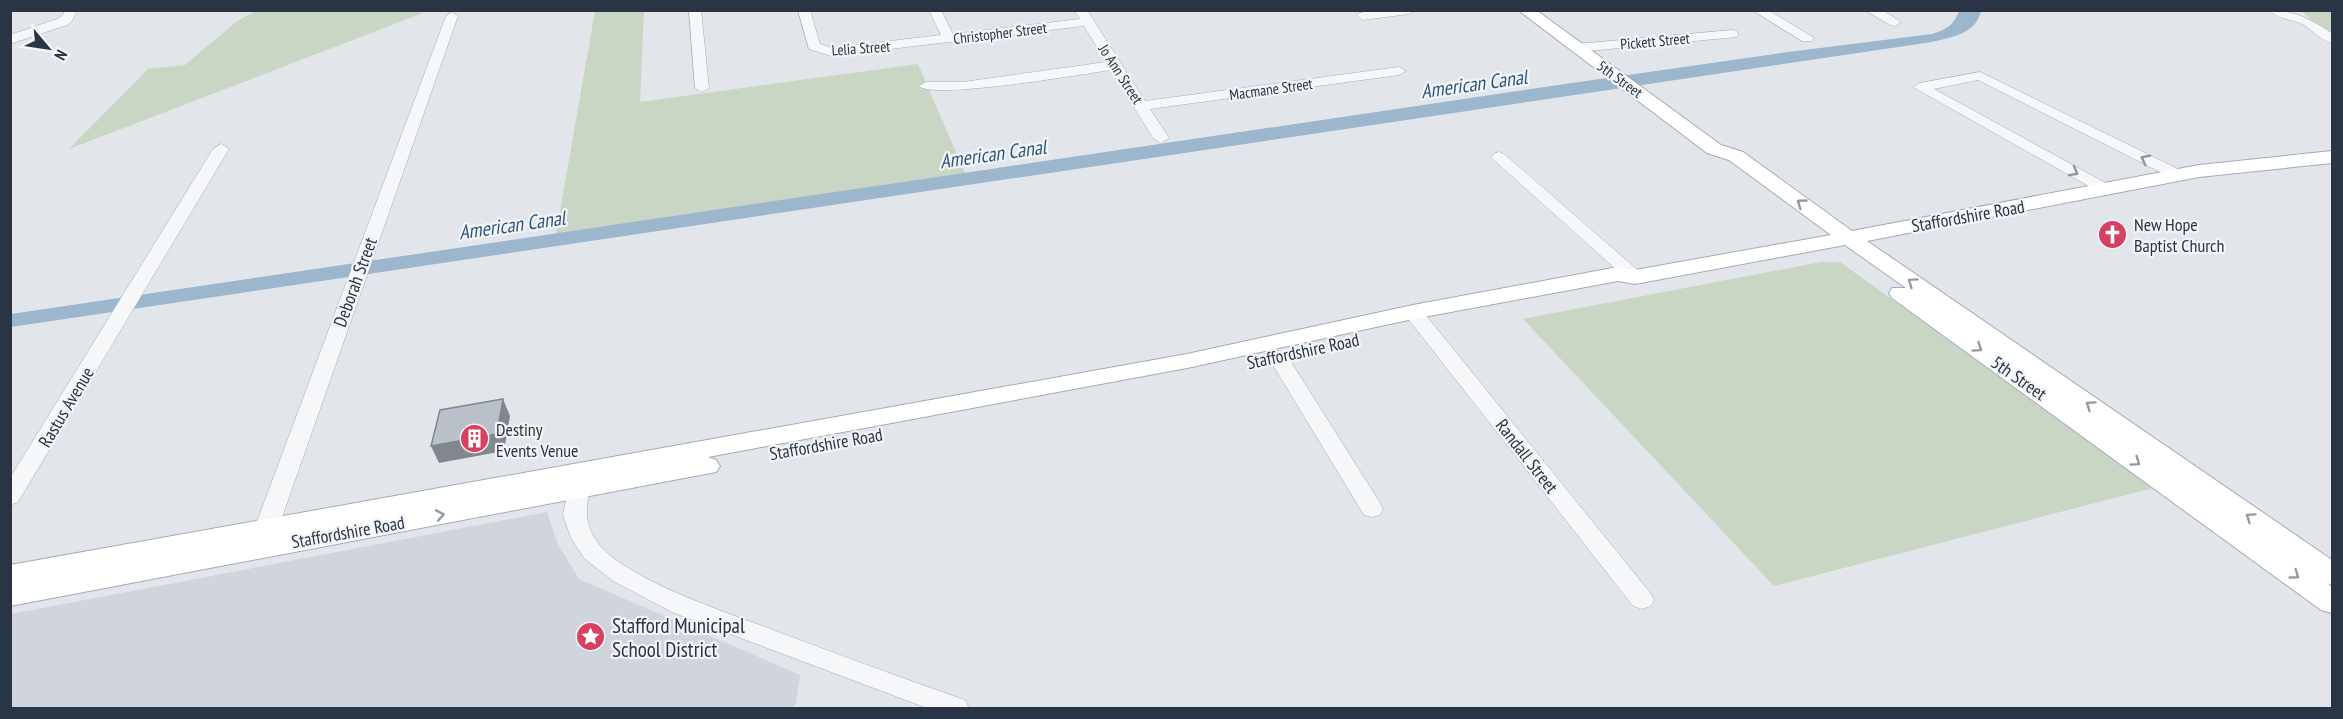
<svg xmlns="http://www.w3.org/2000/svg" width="2343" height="719" viewBox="0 0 2343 719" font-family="'PT Sans Narrow',sans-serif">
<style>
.built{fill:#d0d5dd}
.green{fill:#c9d6c3}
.water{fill:#9bb6cd}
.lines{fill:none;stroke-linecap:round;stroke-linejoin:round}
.minor-casing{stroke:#a7adb6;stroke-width:1}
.major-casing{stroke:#a0abb8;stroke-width:2}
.minor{fill:#f5f7f9;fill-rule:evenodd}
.major{fill:#fff;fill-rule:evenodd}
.shaded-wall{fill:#82868d}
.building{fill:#b9c0c9;stroke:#82868d;stroke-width:1.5}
.oneway{stroke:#8f969e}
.oneway2{stroke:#949aa2}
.labels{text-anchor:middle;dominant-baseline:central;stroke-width:4.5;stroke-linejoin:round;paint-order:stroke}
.far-street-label{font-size:15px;fill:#293544;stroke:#f2f5f8}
.street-label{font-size:18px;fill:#293544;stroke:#f2f5f8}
.poi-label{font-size:18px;fill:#293544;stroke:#f2f5f8;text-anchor:start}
.water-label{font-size:20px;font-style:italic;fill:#30567b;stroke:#f2f5f8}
.near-poi-label{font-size:21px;fill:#293544;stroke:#f2f5f8;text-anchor:start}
</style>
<rect width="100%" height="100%" fill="#e2e6eb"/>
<path class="built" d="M547 512 558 544 579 579 800 675 796 704 792 708H11V614Z"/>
<path class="green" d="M413 11 423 13 69 149 148 69 185 65 236 22 255 11Z
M595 11H644L640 102 918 64 965 173 556 234Z
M2302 11H2332V42Z
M1821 262H1840L2153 488 1774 586 1523 319Z"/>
<path class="water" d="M1959 11H1981C1976 34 1952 37 1932 42L11 327V314L1565 84 1788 52 1932 34C1947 29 1954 25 1959 11Z"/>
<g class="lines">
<defs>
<path id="minor" d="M65 10H77L72 21 67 25 10 44V35L57 19 62 16Z
M689 10H701L709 88 702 92 695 88Z
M798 10H810L820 44 832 48 941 35 929 10H941L953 34 1080 19 1076 13 1077 10H1087L1145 101 1399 67 1406 71 1399 75 1150 109 1169 138 1161 143 1153 138 1111 70C1084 74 932 100 919 86L926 82H963L1106 62 1084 26 831 56 809 49Z
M1376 10H1415L1409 14 1363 20 1357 16 1359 13Z
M1752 10H1768L1814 38 1812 41H1802Z
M1865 10H1882L1901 22 1895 26 1890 25Z
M2269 10C2294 10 2312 20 2332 33V43C2322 41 2313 31 2304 25 2293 19 2279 20 2269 10Z
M452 12 458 16 273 543 269 549 261 551 253 549 249 543 446 16Z
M1732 30 1737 31 1738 34 1737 37 1577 52 1570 48 1577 44Z
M1980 72 2182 171 2184 174 2176 179 2170 177 1978 80 1934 89 2113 187 2115 190 2113 193H2101L1913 87 1920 83Z
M221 144 229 149 18 502 10 505V478L213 149Z
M1499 152 1504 154 1641 273 1644 277 1641 281H1629L1494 160 1491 157 1494 154Z
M1413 306 1420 308 1651 594 1654 600 1651 606 1642 609 1633 606 1406 316 1404 312 1406 308Z
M1278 351 1285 353 1288 357 1380 503 1383 509 1380 515 1372 517 1364 515 1268 357 1271 353Z
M582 467 590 469 593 474C588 502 580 518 598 543 623 577 719 610 760 625 828 651 896 676 965 700L969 708H927L674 613 613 581 584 558 571 538 563 515 571 474 574 469Z"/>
<path id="major" d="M1518 10H1536L1721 145 1743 152 1852 231 2199 165 2332 151V163L2199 177 1867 241 2332 560V585L2327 583 2332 587V613L2321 610 1892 298 1889 293 1892 288H1906L1845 245 1635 284 1618 281 1413 319 1187 368 708 457 716 460 720 466 716 472 10 606V565L1187 354 1413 305 1618 267 1635 270 1831 235 1729 160 1707 153Z"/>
</defs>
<use href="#minor" class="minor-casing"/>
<use href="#major" class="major-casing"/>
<use href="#minor" class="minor"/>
<use href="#major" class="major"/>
</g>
<path class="shaded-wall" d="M503 399 510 416 504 451 439 463 431 446Z"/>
<path class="building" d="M503 399 497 434 431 446 440 410Z"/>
<defs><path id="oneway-chevron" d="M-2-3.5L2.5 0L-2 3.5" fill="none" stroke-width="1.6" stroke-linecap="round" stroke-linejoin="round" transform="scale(1.5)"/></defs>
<g class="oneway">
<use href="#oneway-chevron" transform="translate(2145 159) rotate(-153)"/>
<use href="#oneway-chevron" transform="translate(2074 172) rotate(29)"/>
</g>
<g class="oneway2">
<use href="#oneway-chevron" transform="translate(1801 203) rotate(-144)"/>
<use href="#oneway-chevron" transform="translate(1912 282) rotate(-145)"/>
<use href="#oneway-chevron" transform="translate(1978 348) rotate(35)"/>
<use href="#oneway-chevron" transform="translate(2090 405) rotate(-145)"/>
<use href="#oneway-chevron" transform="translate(2136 462) rotate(35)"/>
<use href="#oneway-chevron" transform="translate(440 515) rotate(-10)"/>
<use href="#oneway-chevron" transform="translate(2250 517) rotate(-145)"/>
<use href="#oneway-chevron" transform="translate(2295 575) rotate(36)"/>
</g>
<defs>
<symbol id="church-disc" viewBox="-11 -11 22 22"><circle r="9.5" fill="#d64161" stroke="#f2f5f8"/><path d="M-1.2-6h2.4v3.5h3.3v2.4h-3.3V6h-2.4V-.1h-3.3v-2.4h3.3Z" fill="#fff"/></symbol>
<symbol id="building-disc" viewBox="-11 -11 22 22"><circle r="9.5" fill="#d64161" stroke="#f2f5f8"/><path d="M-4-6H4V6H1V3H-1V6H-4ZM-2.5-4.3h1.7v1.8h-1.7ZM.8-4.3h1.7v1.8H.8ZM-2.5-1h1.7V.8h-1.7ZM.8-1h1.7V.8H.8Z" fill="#fff"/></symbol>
<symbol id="sight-disc" viewBox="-11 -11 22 22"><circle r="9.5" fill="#d64161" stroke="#f2f5f8"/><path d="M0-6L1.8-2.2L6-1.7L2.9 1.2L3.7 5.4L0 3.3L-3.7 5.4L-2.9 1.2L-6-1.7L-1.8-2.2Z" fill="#fff"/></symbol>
</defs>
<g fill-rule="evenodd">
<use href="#church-disc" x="2096" y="218" width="33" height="33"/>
<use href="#building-disc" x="458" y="422" width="33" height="33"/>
<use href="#sight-disc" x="574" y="620" width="33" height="33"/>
</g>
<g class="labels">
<g class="far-street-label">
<text transform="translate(1000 33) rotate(-7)">Christopher Street</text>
<text transform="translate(1655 41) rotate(-5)">Pickett Street</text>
<text transform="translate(861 48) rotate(-4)">Lelia Street</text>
<text transform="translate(1121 74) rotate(57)">Jo Ann Street</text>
<text transform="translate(1620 79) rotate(36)">5th Street</text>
<text transform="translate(1271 89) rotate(-8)">Macmane Street</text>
</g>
<g class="street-label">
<text transform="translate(1968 216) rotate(-10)">Staffordshire Road</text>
<text transform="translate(355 282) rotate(-70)">Deborah Street</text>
<text transform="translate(1303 351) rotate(-12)">Staffordshire Road</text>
<text transform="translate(2019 378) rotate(35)">5th Street</text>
<text transform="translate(66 407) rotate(-59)">Rastus Avenue</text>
<text transform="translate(826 444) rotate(-10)">Staffordshire Road</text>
<text transform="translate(1527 456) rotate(52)">Randall Street</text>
<text transform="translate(348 532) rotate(-10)">Staffordshire Road</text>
</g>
<g class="poi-label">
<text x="2134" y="224">New Hope<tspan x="2134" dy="21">Baptist Church</tspan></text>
<text x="496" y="429">Destiny<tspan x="496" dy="21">Events Venue</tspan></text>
</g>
<g class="water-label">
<text transform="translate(1474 84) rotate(-8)">American Canal</text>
<text transform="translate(993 154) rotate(-8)">American Canal</text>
<text transform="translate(512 225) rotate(-8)">American Canal</text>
</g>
<g class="near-poi-label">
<text x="612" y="625">Stafford Municipal<tspan x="612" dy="24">School District</tspan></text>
</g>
</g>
<rect width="2343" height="719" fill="none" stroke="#293544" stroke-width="24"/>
<g transform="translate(48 48) rotate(119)" stroke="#f2f5f8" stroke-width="4.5" paint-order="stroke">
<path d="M0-4.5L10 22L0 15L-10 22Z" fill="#293544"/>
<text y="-9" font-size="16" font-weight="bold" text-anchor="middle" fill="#293544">N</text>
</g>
</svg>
